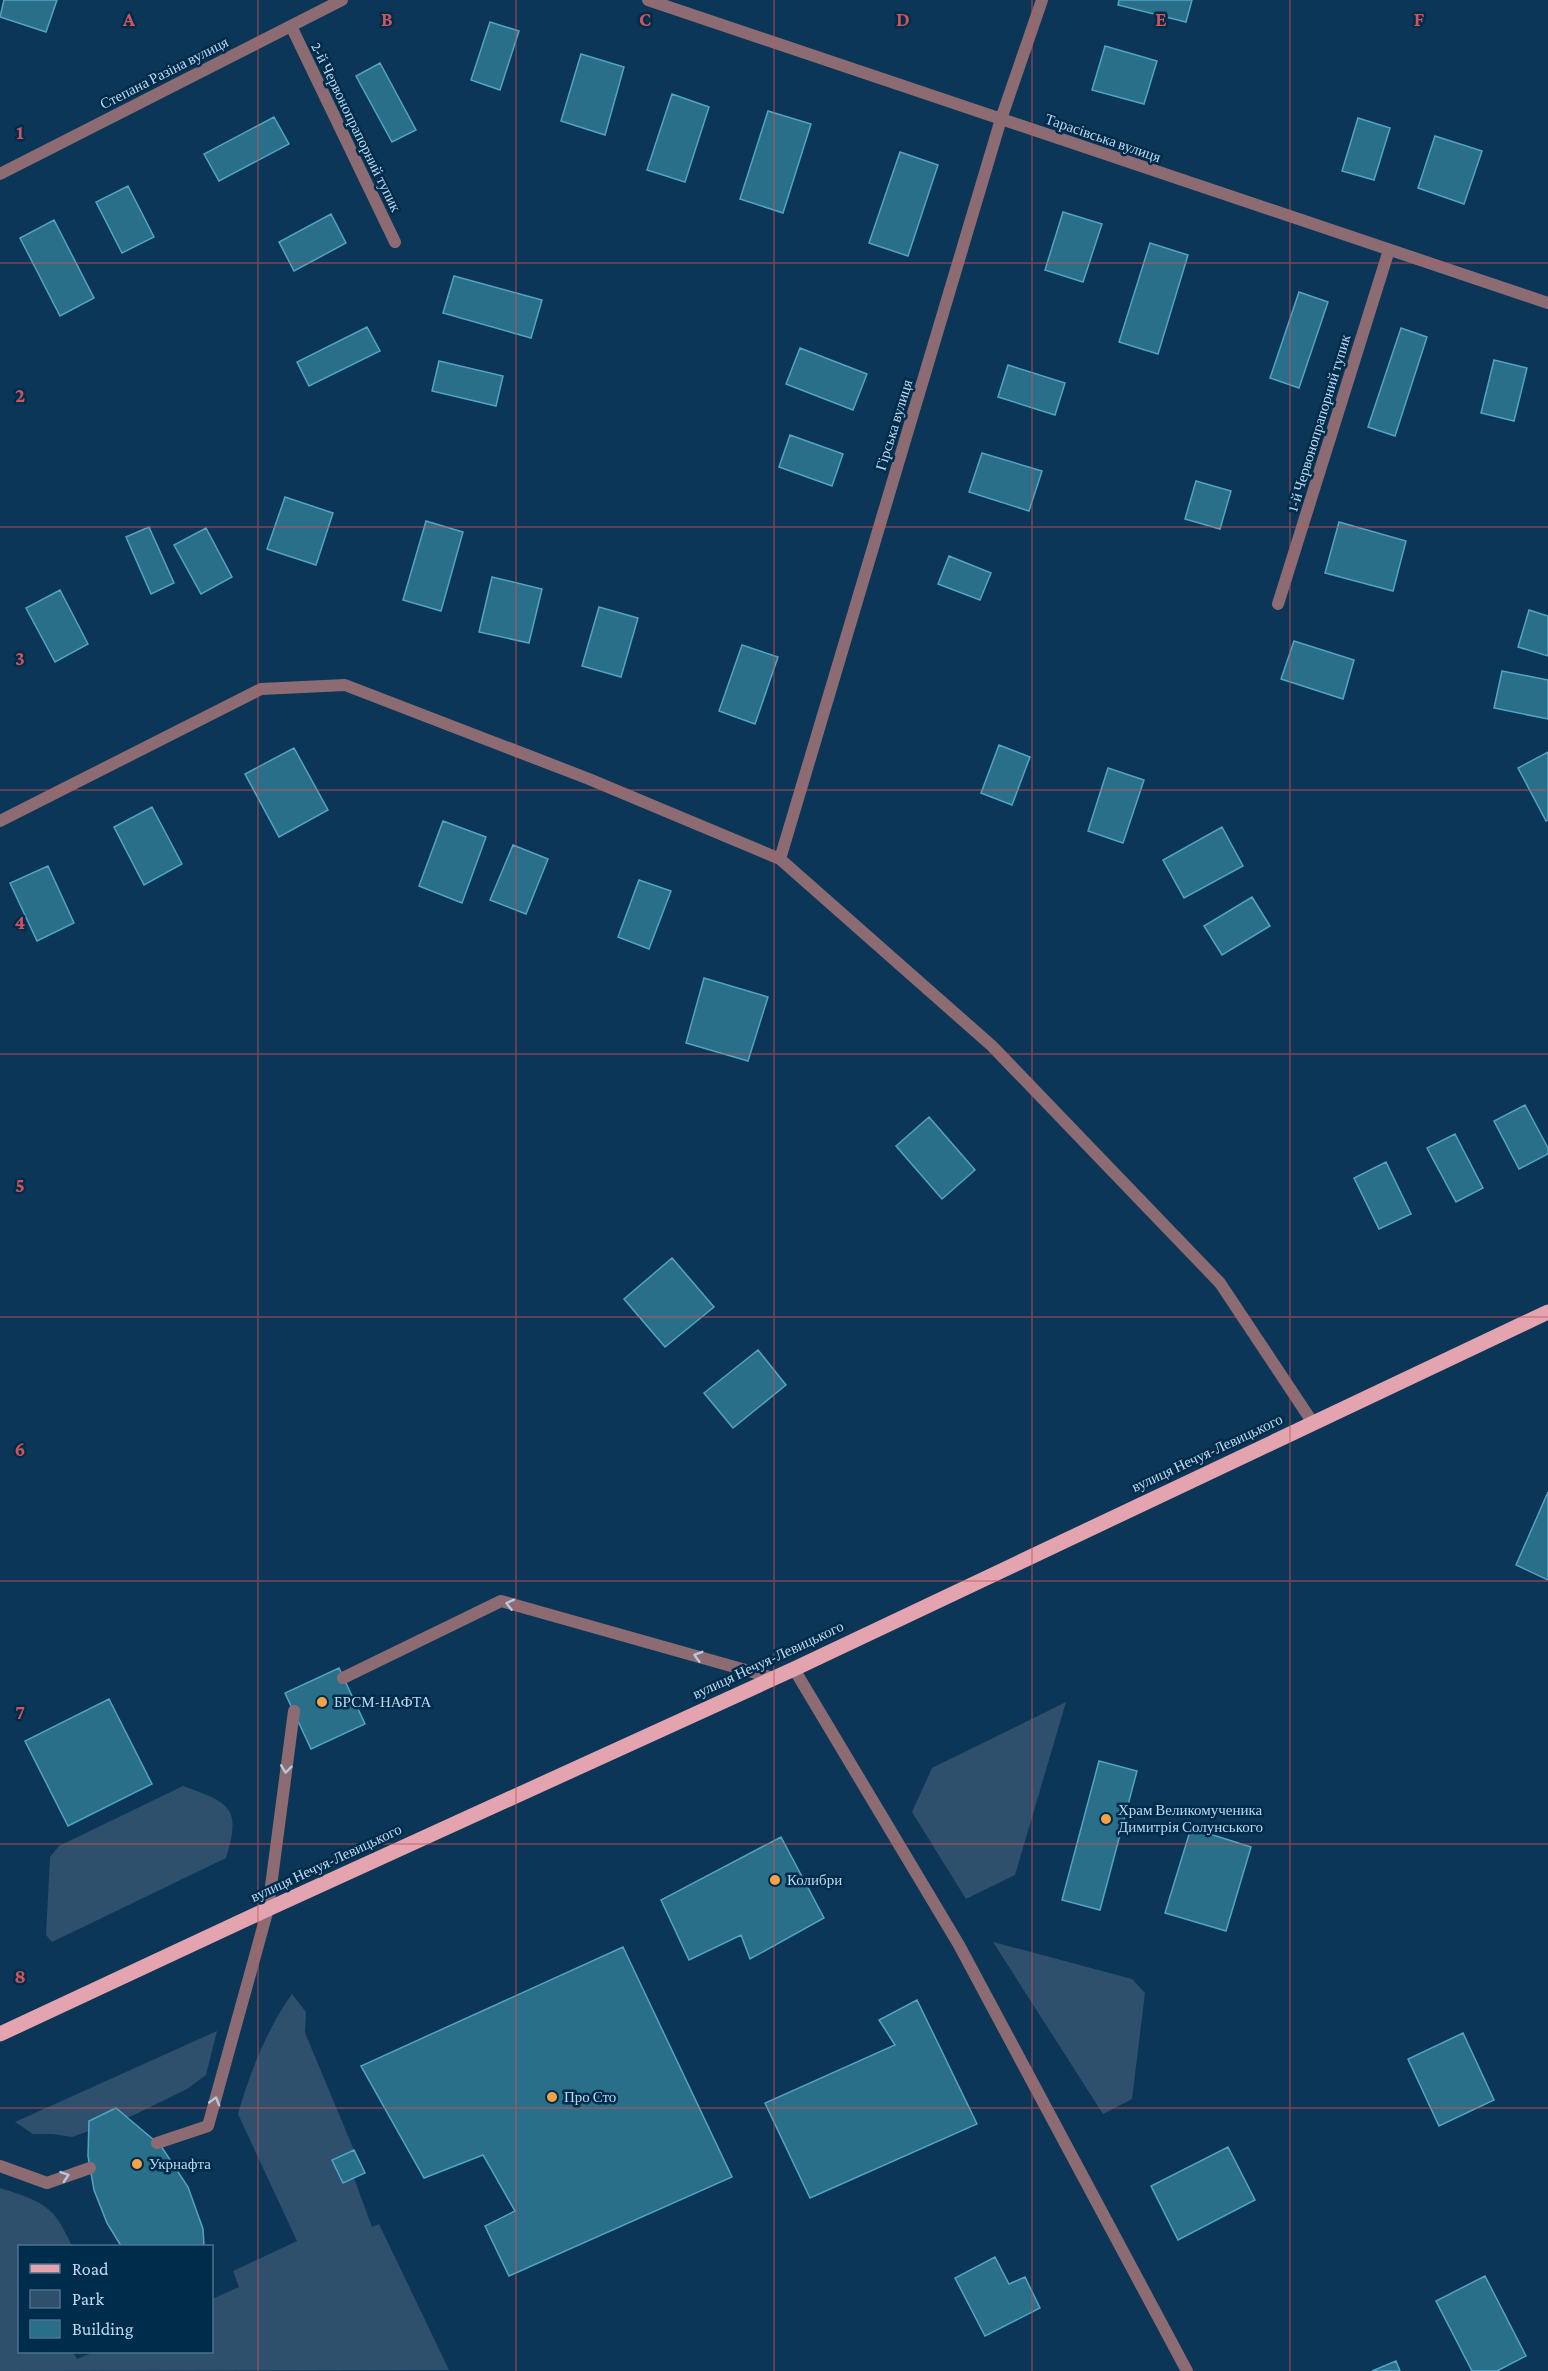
<svg xmlns="http://www.w3.org/2000/svg" width="1548" height="2371" viewBox="0 0 1548 2371" font-family="'Crimson Pro',serif">
<style>
.green{fill:#2e506d}
.building{fill:#296f89;stroke:#53a4c4;stroke-width:1.5}
.lines{fill:none;stroke-linecap:round;stroke-linejoin:round}
.service{stroke:#8c6c72;stroke-width:12}
.minor{stroke:#8c6c72;stroke-width:12}
.primary{stroke:#e3a3af;stroke-width:15}
.oneway{stroke:#b6c8de}
.grid{fill:none;stroke:#d0545a;stroke-width:1.5;stroke-opacity:0.55}
.poi-dot{fill:#f5a345;stroke:#002c4b;stroke-width:2}
.labels{text-anchor:middle;dominant-baseline:central;stroke-width:5;stroke-linejoin:round;paint-order:stroke}
.street-label{font-size:15px;fill:#bdd8f1;stroke:#002c4b}
.poi-label{font-size:15px;fill:#bdd8f1;stroke:#002c4b;text-anchor:start}
.grid-label{font-size:20px;text-anchor:middle;font-weight:bold;fill:#d0545a;stroke:#002c4b;stroke-width:5;stroke-linejoin:round;paint-order:stroke}
</style>
<rect width="100%" height="100%" fill="#0c3657"/>
<path class="green" d="M1066 1702 1015 1875 966 1899 912 1812 932 1768Z
M183 1786C229 1803 242 1806 226 1858L52 1942 46 1935 50 1857 59 1846Z
M993 1942 1132 1979 1145 1993 1132 2099 1103 2114Z
M292 1994 306 2012 305 2033 354 2150 332 2160 343 2182 354 2178 372 2227 379 2224 449 2370 0 2371V2188C19 2194 42 2200 55 2216 62 2225 67 2236 72 2246H20V2352H73L77 2359 94 2352H212V2299L239 2287 233 2271 297 2241 238 2114C249 2074 268 2027 292 1994Z
M217 2031 206 2075 187 2089 134 2115 72 2137 53 2134H33L15 2122Z"/>
<path class="building" d="M4 0H57L46 32 0 17Z
M1119 0H1192L1186 22 1118 5Z
M490 22 519 31 500 90 471 80Z
M1105 46 1157 61 1144 104 1092 90Z
M581 54 624 67 605 135 561 121Z
M380 63 416 130 392 142 356 76Z
M672 94 709 107 685 182 647 170Z
M768 111 811 124 783 213 740 199Z
M274 117 289 144 219 181 204 154Z
M1358 118 1390 128 1374 180 1342 171Z
M1435 136 1482 151 1464 204 1418 188Z
M900 152 938 165 908 256 869 243Z
M128 186 154 237 122 253 96 202Z
M1063 212 1102 224 1083 282 1045 270Z
M331 214 346 243 294 271 279 242Z
M54 220 94 298 60 316 20 238Z
M1150 243 1188 255 1158 354 1119 342Z
M454 276 542 300 531 338 443 313Z
M1299 292 1328 302 1299 388 1270 378Z
M367 327 380 351 309 386 297 362Z
M1401 328 1427 337 1395 436 1368 427Z
M800 348 867 374 853 410 786 384Z
M1494 360 1527 368 1514 421 1481 413Z
M439 361 503 376 496 406 432 391Z
M1008 365 1065 383 1055 415 998 397Z
M790 435 843 454 832 486 779 467Z
M982 453 1042 471 1029 511 969 492Z
M1196 481 1231 491 1220 529 1185 519Z
M285 497 333 513 316 565 267 549Z
M426 521 463 532 441 611 403 600Z
M1339 522 1406 541 1393 591 1325 573Z
M149 527 174 583 151 594 126 537Z
M206 528 232 577 201 594 174 545Z
M949 556 991 573 980 600 938 584Z
M492 577 542 589 529 643 479 632Z
M60 590 88 644 55 662 26 608Z
M599 607 638 618 621 677 582 666Z
M1529 610 1548 616V656L1518 647Z
M1294 641 1354 660 1343 699 1281 679Z
M742 645 778 657 755 724 719 711Z
M1502 671 1548 680V719L1494 708Z
M999 745 1030 757 1012 805 981 793Z
M294 748 328 810 279 837 245 774Z
M1548 752V820L1546 821 1518 768Z
M1108 768 1144 780 1123 843 1088 831Z
M152 807 182 864 144 885 114 827Z
M443 821 486 837 462 903 419 886Z
M1222 827 1243 866 1184 898 1163 860Z
M513 845 548 859 526 914 490 900Z
M48 866 74 923 37 941 10 883Z
M639 880 671 891 649 949 618 937Z
M1252 897 1270 926 1222 955 1204 926Z
M704 978 768 997 748 1061 686 1043Z
M1525 1105 1548 1148V1154L1519 1169 1494 1121Z
M929 1117 975 1170 942 1199 896 1146Z
M1455 1134 1483 1188 1456 1202 1427 1148Z
M1386 1162 1411 1214 1379 1229 1354 1178Z
M672 1258 714 1307 665 1347 624 1299Z
M758 1350 786 1385 733 1428 704 1393Z
M1548 1492V1580L1516 1565Z
M339 1668 365 1724 311 1749 285 1693Z
M109 1699 152 1784 68 1826 25 1741Z
M1099 1761 1137 1771 1100 1910 1062 1900Z
M1191 1828 1251 1847 1226 1931 1165 1913Z
M781 1837 824 1918 750 1959 741 1935 689 1960 661 1900Z
M623 1947 732 2177 509 2276 485 2226 515 2211 483 2155 424 2178 361 2066Z
M917 2000 977 2124 810 2198 765 2103 895 2045 879 2020Z
M1463 2033 1494 2100 1439 2126 1408 2059Z
M116 2108 161 2146 188 2187 203 2229 204 2246H121L107 2223 94 2190 88 2156 89 2121Z
M1228 2147 1255 2200 1178 2240 1151 2186Z
M354 2150 365 2173 343 2183 332 2160Z
M995 2257 1009 2284 1025 2277 1040 2308 985 2336 955 2278Z
M1485 2276 1526 2356 1497 2371H1472L1436 2301Z
M1396 2361 1400 2371H1372Z"/>
<g class="lines">
<path class="service" d="M794 1669 959 1945 1187 2371
M343 1678 501 1601 774 1678
M157 2143 208 2126 268 1909 294 1711
M0 2166 47 2183 90 2168"/>
<path class="minor" d="M648 0 1548 303
M291 26 395 242
M0 174 342 0
M1278 604 1389 250
M0 821 261 689 345 685 589 779 780 859 992 1046 1220 1283 1313 1423
M780 859 1001 119 1042 0"/>
<path class="primary" d="M0 2034 268 1909 794 1669 1548 1312"/>
</g>
<defs><path id="oneway-chevron" d="M-2-3.5L2.5 0L-2 3.5" fill="none" stroke-width="1.6" stroke-linecap="round" stroke-linejoin="round" transform="scale(1.5)"/></defs>
<g class="oneway">
<use href="#oneway-chevron" transform="translate(510 1604) rotate(-166)"/>
<use href="#oneway-chevron" transform="translate(698 1656) rotate(-164)"/>
<use href="#oneway-chevron" transform="translate(286 1769) rotate(97)"/>
<use href="#oneway-chevron" transform="translate(215 2101) rotate(-74)"/>
<use href="#oneway-chevron" transform="translate(65 2176) rotate(-19)"/>
</g>
<path class="grid" d="M258 0V2371M516 0V2371M774 0V2371M1032 0V2371M1290 0V2371M0 263H1548M0 527H1548M0 790H1548M0 1054H1548M0 1317H1548M0 1581H1548M0 1844H1548M0 2108H1548"/>
<g class="poi-dot">
<circle cx="322" cy="1702" r="6"/>
<circle cx="1106" cy="1819" r="6"/>
<circle cx="775" cy="1880" r="6"/>
<circle cx="552" cy="2097" r="6"/>
<circle cx="137" cy="2164" r="6"/>
</g>
<g class="labels">
<g class="street-label">
<text transform="translate(164 73) rotate(-27)">Степана Разіна вулиця</text>
<text transform="translate(356 127) rotate(64)">2-й Червонопрапорний тупик</text>
<text transform="translate(1103 138) rotate(19)">Тарасівська вулиця</text>
<text transform="translate(1319 423) rotate(-73)">1-й Червонопрапорний тупик</text>
<text transform="translate(894 425) rotate(-73)">Гірська вулиця</text>
<text transform="translate(1207 1453) rotate(-25)">вулиця Нечуя-Левицького</text>
<text transform="translate(768 1660) rotate(-25)">вулиця Нечуя-Левицького</text>
<text transform="translate(326 1863) rotate(-25)">вулиця Нечуя-Левицького</text>
</g>
<g class="poi-label">
<text x="334" y="1702">БРСМ-НАФТА</text>
<text x="1118" y="1810">Храм Великомученика<tspan x="1118" dy="17">Димитрія Солунського</tspan></text>
<text x="787" y="1880">Колибри</text>
<text x="564" y="2097">Про Сто</text>
<text x="149" y="2164">Укрнафта</text>
</g>
</g>
<g class="grid-label">
<text x="129" y="26">A</text>
<text x="387" y="26">B</text>
<text x="645" y="26">C</text>
<text x="903" y="26">D</text>
<text x="1161" y="26">E</text>
<text x="1419" y="26">F</text>
<text x="20" y="139">1</text>
<text x="20" y="402">2</text>
<text x="20" y="665">3</text>
<text x="20" y="929">4</text>
<text x="20" y="1192">5</text>
<text x="20" y="1456">6</text>
<text x="20" y="1719">7</text>
<text x="20" y="1983">8</text>
</g>
<rect x="18" y="2245" width="195" height="108" fill="#002c4b" stroke="#4c718d" stroke-width="1.5"/>
<rect x="30" y="2264" width="30" height="9" fill="#e3a3af" stroke="#4c718d" stroke-width="1.5"/>
<text x="72" y="2275" font-size="18" fill="#bdd8f1">Road</text>
<rect x="30" y="2290" width="30" height="18" fill="#2e506d" stroke="#4c718d" stroke-width="1.5"/>
<text x="72" y="2305" font-size="18" fill="#bdd8f1">Park</text>
<rect x="30" y="2320" width="30" height="18" fill="#296f89" stroke="#4c718d" stroke-width="1.5"/>
<text x="72" y="2335" font-size="18" fill="#bdd8f1">Building</text>
</svg>
